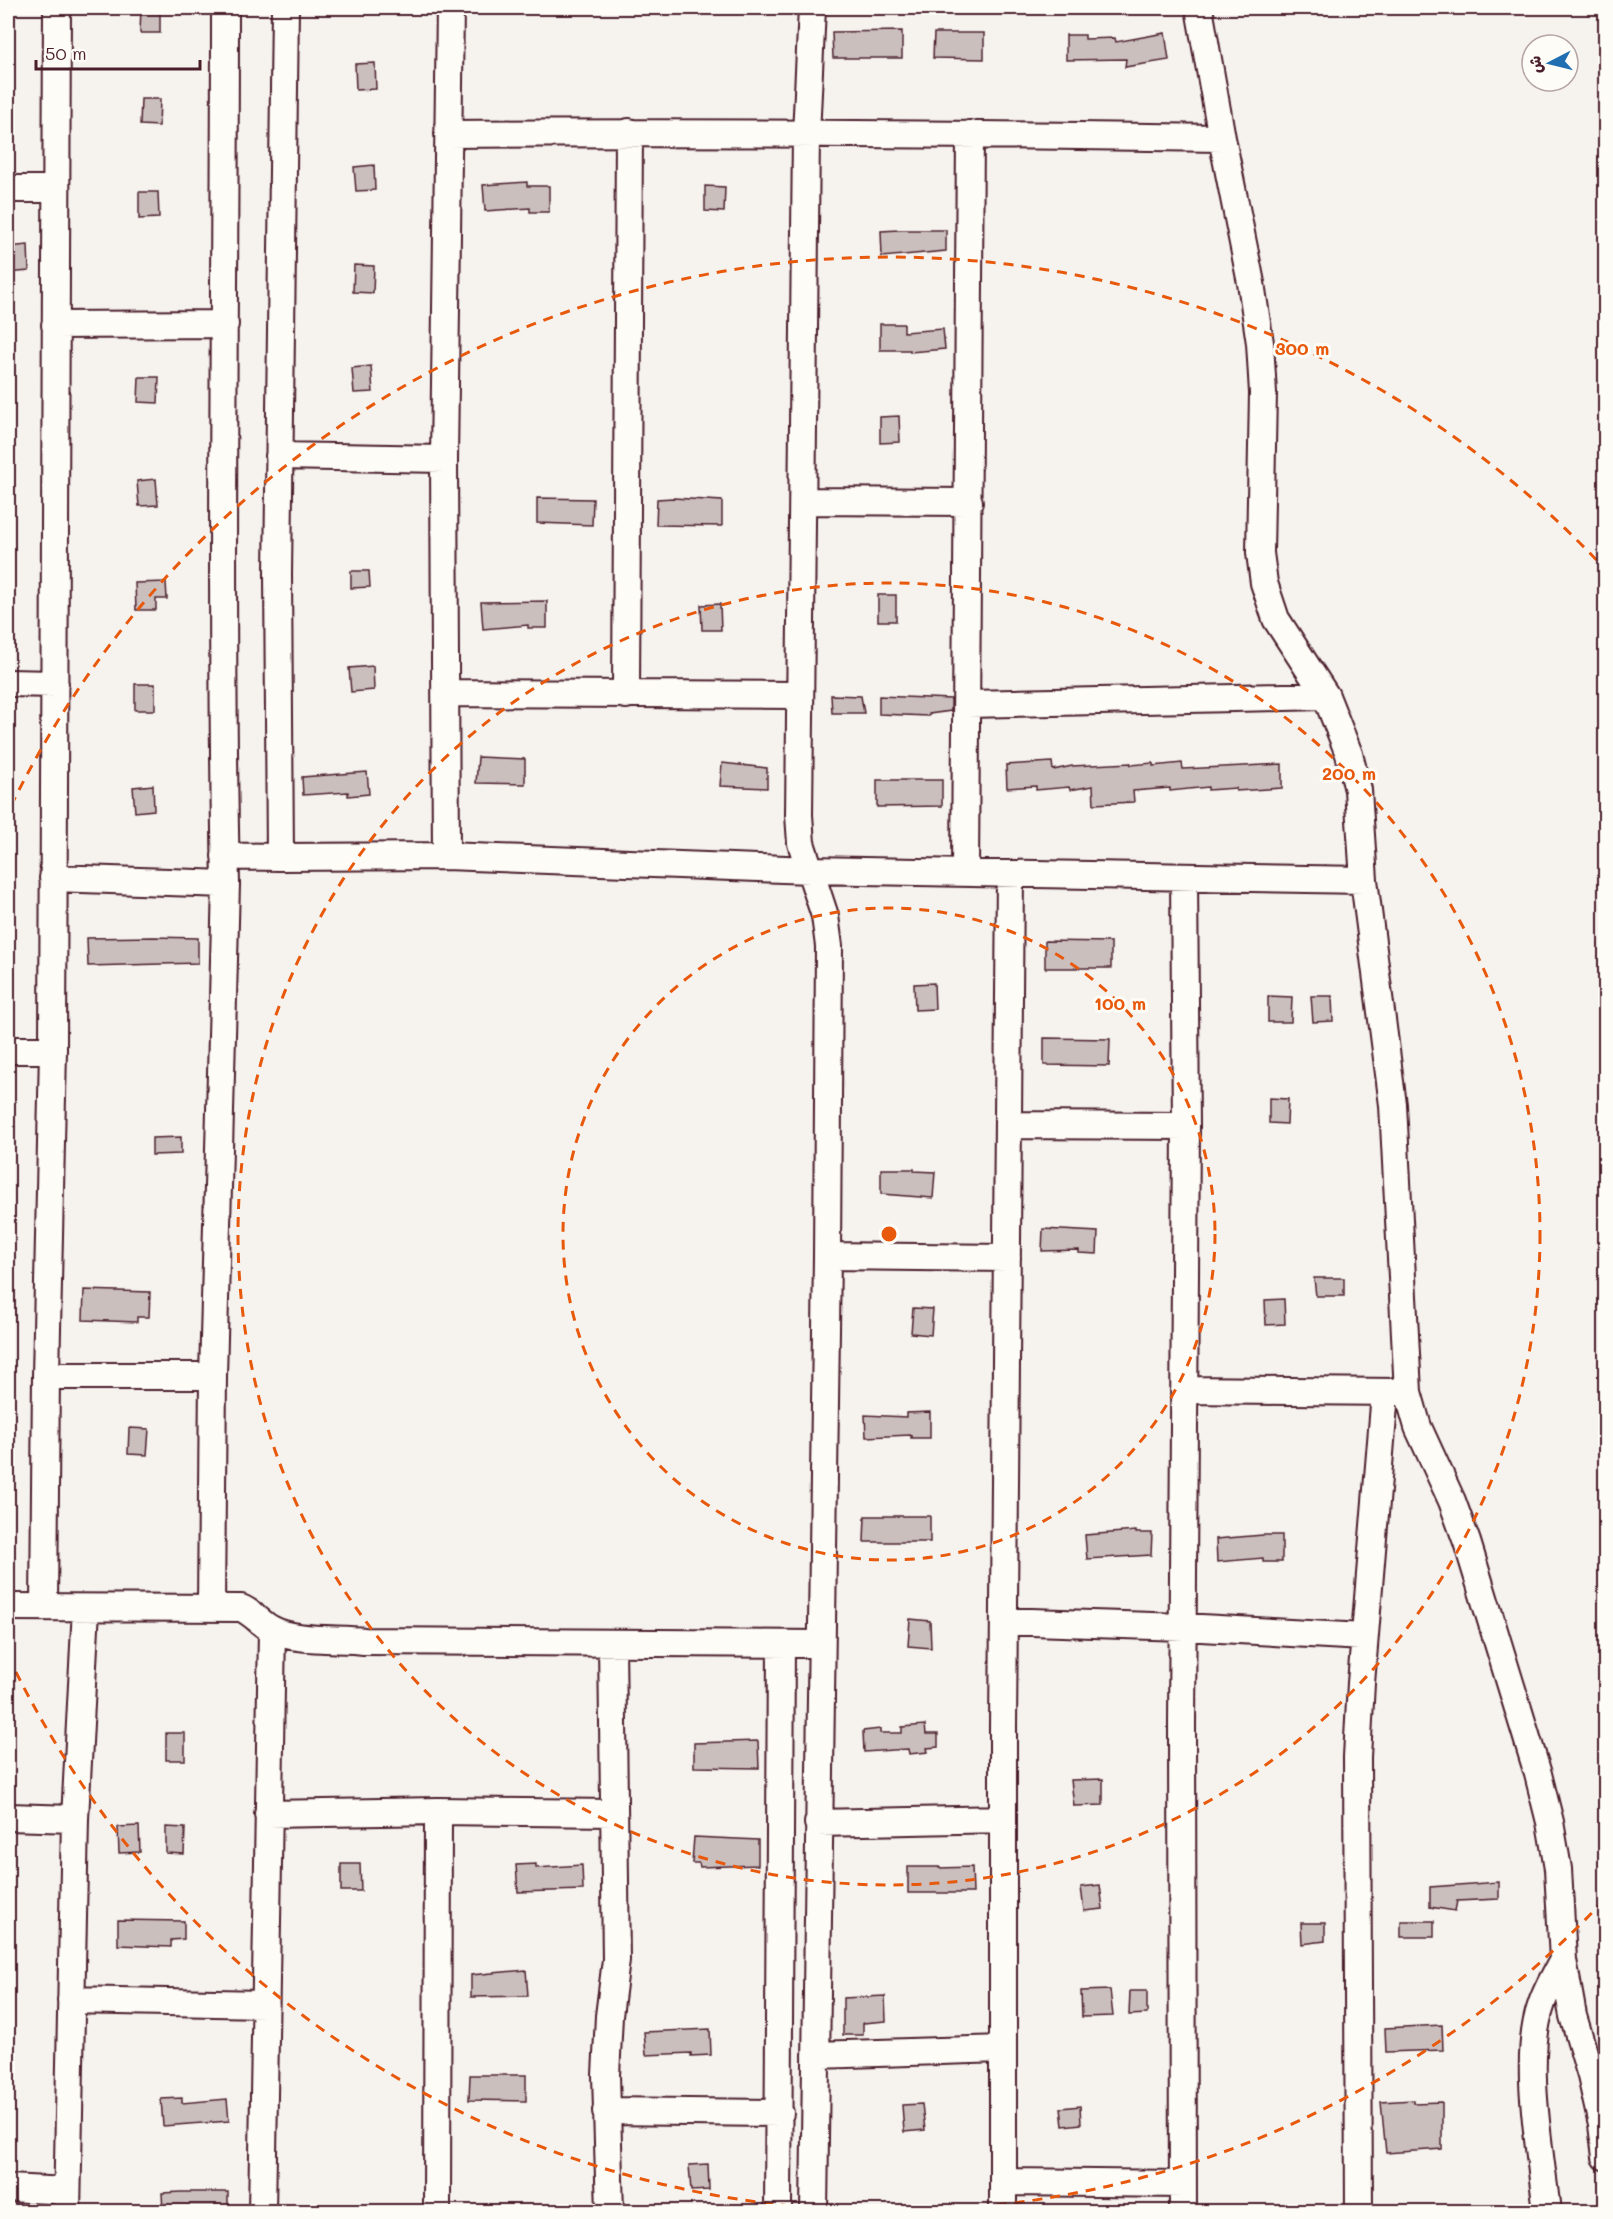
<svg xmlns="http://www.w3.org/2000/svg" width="1613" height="2219" viewBox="0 0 1613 2219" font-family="Mali,'Playpen Sans Arabic',sans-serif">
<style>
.building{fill:#cbbfbe;stroke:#4a1f2b;stroke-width:1.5}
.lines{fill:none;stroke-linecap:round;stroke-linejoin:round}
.minor-casing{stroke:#4a1f2b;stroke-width:30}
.minor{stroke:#fdfcf7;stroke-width:26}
.ring{fill:none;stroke:#e8590c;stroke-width:3;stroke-dasharray:10 8}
.centre{fill:#e8590c;stroke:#fdfcf7;stroke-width:3}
.ring-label{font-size:18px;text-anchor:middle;font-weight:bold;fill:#e8590c;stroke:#fdfcf7;stroke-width:6;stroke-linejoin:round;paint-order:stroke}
</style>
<rect width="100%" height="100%" fill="#f6f3ef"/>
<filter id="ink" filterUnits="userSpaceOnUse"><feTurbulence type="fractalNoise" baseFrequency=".0167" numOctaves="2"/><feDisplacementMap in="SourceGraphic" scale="12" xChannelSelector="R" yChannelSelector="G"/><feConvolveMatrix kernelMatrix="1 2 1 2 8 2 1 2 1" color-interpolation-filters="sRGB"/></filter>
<g filter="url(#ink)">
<path class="building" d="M141 8H160V33H140Z
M902 31V58H833L832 32Z
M934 33H984V59L933 58Z
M1165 33 1169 60 1125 67 1126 59 1066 60V35H1085V39L1115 38 1116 42Z
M375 63 376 89 356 90 355 64Z
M141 99H160L159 126 140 125Z
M374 165 375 190 356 191 354 167Z
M527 182V186H549V212H530V208L485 211 483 185Z
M705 186 725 187 724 212 705 211Z
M139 192H158L159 218 139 219Z
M899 230H946V251L882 257 881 231Z
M28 245 29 271 8 273V247Z
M354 265 374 266 373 293 353 292Z
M880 324H904V332L943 329 945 349 910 352V350H880Z
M371 366 373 392 354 393 352 368Z
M139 377H159L158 403 138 402Z
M899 416 900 442 880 443V417Z
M156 479 158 505 139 506 137 481Z
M537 498 593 499 592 525 537 523Z
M673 498 722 501V526L656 525 657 499Z
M351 571H369L370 587 351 588Z
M166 582 167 599H156V610H136L135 583Z
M878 595H896V621H878Z
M547 601V628H528V625L483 629 481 602Z
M720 604 721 630H702L701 605Z
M373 666 374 690 351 692 349 668Z
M135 684H155V710H135Z
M831 695 861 696 864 713H832Z
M879 696 951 699V711L929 714 928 716 879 714Z
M478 757 525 759V784L476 783Z
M1052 762 1053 770 1072 766 1131 763V765L1153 763V766L1182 763 1183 769 1282 764V788L1236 791V788L1208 790V787L1170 791V788L1133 791 1134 802 1094 804 1093 786 1070 790 1069 787 1036 790V786L1007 788 1006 765Z
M722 763 767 768V788L720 786Z
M367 772 369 794 348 796V792L303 795 302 777Z
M877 780H942V806L877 807Z
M153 785 154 810 135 812 133 787Z
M153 937 198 938V963L88 966 87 938Z
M1045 941 1111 942V968H1045Z
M934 983 935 1009 915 1010 914 984Z
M1268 996 1292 997 1291 1022H1268Z
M1311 996H1332L1333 1021 1313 1022Z
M1044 1038 1110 1039 1109 1066 1044 1065Z
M1269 1098 1288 1099 1287 1124 1269 1123Z
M181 1137V1154L152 1155V1138Z
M881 1169H914V1171L935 1172 933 1198 881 1194Z
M1043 1229 1098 1232 1097 1254 1079 1253V1250L1042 1251Z
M1314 1278H1344V1296H1316Z
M84 1290 150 1292 149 1317H137V1322L83 1320Z
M1284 1299 1285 1324 1266 1325 1265 1300Z
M913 1308 933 1309 931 1335 911 1333Z
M930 1412V1438H911V1435L866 1437 865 1415 906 1417V1413Z
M129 1428 149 1429 147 1455 128 1454Z
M865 1516H930V1542H864Z
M1136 1531V1533H1152L1151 1555 1087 1559 1085 1535Z
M1263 1535H1282V1562H1263V1558L1217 1562 1216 1539Z
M910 1619 930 1621 931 1648 908 1646Z
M925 1725 926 1734H938V1747L927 1748 928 1752 909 1754 908 1749 864 1752 863 1731 880 1729V1733H902V1727Z
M166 1733H185V1760H166Z
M758 1741 759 1768 694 1767V1743Z
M1103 1779V1805L1074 1806 1071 1780Z
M139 1826 140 1852 119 1853 118 1827Z
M166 1827 185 1828 184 1854 166 1853Z
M694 1837 758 1840V1865L700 1867 699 1863H692Z
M341 1864H360L361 1891H341Z
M536 1864V1868L582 1865 583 1890 518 1892 516 1865Z
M908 1867H939V1868L972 1867 973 1893H908Z
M1499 1882V1899L1457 1901 1455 1911 1430 1907V1887Z
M1100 1885 1103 1909 1084 1911 1081 1887Z
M118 1920 184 1921V1939L171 1940V1947L118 1945Z
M1401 1921H1434V1937H1401Z
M1301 1923H1325V1941L1302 1944Z
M526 1970 528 1996 471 1997V1975Z
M1110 1990 1113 2016 1082 2017 1081 1991Z
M1130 1991H1147V2014L1129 2015Z
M885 1996 886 2021 863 2023V2035H843V1998Z
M1442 2025 1443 2050 1386 2052 1385 2028Z
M710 2029 711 2055 691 2056V2053L646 2055 644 2032Z
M470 2075H526V2101L469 2100Z
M182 2098V2103L227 2099 229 2121 163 2126 161 2099Z
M1413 2100V2103L1442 2102V2149L1386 2153 1381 2102Z
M922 2104 925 2130 904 2132 902 2105Z
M1080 2106 1081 2124 1063 2126 1061 2108Z
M708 2164 709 2190 691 2191 689 2165Z
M181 2192H228V2211H163L162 2193Z"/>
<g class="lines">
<defs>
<path id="minor" d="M225 8C225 300 220 592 226 884
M285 8 278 574 280 857 446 856 810 870 1364 880
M812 8 806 135 799 815 801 843 825 916 829 946 827 1256 814 2212
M1199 8 1222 138 1251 283 1260 343 1263 393 1260 553 1264 583 1276 619 1326 696 1349 754 1358 790 1364 880 1393 1105 1408 1392 1418 1427 1452 1501 1467 1542 1538 1774 1550 1822 1558 1869 1563 1960 1573 2016 1591 2076 1602 2125 1606 2157
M448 134C706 132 964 134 1222 138
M8 189H56
M55 325 225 324
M279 456 444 459
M803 501 969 502
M8 683 55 684
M446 693 800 695
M626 695 629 132
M968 704 1326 696
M225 856 280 857
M446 856 444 459 450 8
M965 872 970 134
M53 878 226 884 213 1376 211 1607
M8 1050H53
M1008 1125 1186 1126
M827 1256 1007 1258
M46 1376H213
M1184 1390 1400 1392
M8 1607 241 1608C253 1613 260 1623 271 1629 294 1642 337 1638 364 1641L821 1644
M44 1607 46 1376 53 1050 57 8
M1004 1621 1183 1627 1364 1637
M268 1814 438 1811 614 1813
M8 1817 75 1819
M818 1823 1003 1819
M71 2000 265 2004
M816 2055 1003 2049
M606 2111 780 2113
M1003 2182 1182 2184
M8 2188 67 2191
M67 2212 75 1819 86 1608
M262 2212 272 1630
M437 2212 438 1811
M610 2212 606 2075 609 2016 616 1960 612 1643
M778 2212 781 1644
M1003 2212V1728L1010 874
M1183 2212 1182 1725 1186 1126 1184 877
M1359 2212 1357 1757 1361 1683 1385 1393
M1547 2212C1541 2154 1522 2060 1541 2006 1546 1990 1555 1975 1563 1960"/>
</defs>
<use href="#minor" class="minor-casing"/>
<use href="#minor" class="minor"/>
</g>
</g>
<g class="ring">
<circle cx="889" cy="1234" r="326"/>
<circle cx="889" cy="1234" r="651"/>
<path d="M1604 1900A977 977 0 0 1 11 1662M11 806A977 977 0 0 1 1604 568"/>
</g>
<circle cx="889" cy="1234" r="9" class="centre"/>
<g class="ring-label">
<text x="1302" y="355">300 m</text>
<text x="1349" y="780">200 m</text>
<text x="1120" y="1010">100 m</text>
</g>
<rect width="1613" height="2219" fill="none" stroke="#fdfcf7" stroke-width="30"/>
<rect x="15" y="15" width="1583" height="2189" fill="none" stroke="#4a1f2b" stroke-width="2" filter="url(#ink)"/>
<g transform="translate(1550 63) rotate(263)"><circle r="28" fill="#fdfcf7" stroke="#b5a4a5" stroke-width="1.5"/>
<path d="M0-4.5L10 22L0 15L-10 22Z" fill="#1f6fb2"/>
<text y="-9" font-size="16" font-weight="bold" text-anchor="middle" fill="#4a1f2b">ش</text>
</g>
<path d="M36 60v9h164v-9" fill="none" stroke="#4a1f2b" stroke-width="3"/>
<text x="45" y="60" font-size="18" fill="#4a1f2b" stroke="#fdfcf7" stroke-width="4.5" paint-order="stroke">50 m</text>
</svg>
